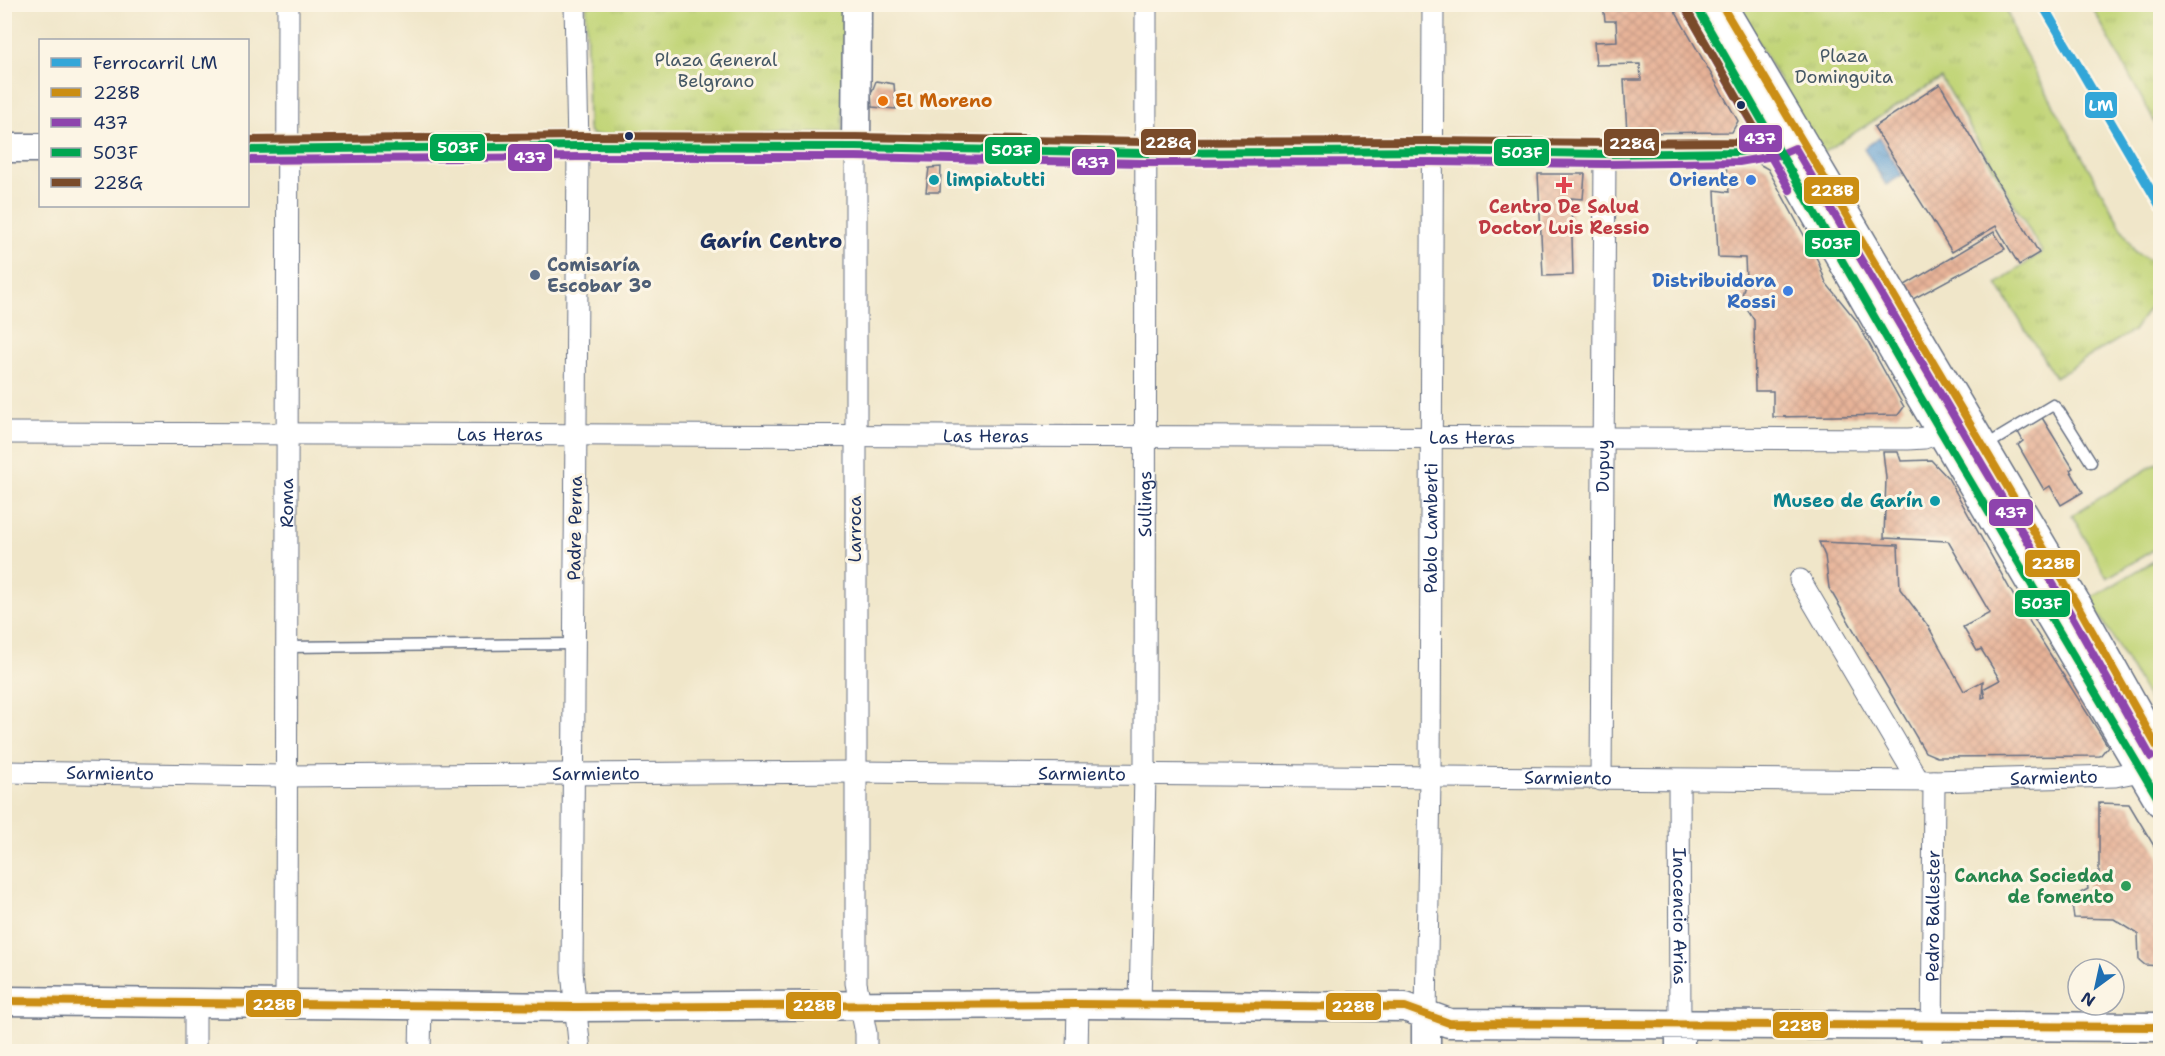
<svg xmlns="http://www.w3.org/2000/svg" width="2165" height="1056" viewBox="0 0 2165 1056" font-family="'Shantell Sans',sans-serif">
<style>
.grass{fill:url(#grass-tufts);stroke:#6e826c;stroke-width:1.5}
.pitch{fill:#c2d579;stroke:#6e826c;stroke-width:1.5}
.water{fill:url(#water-ripples);stroke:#3e6898;stroke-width:1.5}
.building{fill:url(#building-cross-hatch)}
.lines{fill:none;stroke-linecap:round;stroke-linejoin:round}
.lane-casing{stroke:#666f83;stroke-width:13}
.street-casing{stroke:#666f83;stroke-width:23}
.secondary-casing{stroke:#666f83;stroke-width:31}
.lane{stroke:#fff;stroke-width:10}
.street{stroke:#fff;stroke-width:21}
.secondary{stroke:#fff;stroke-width:28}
.bus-1-casing{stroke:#fcf5e5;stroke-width:12}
.bus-2-casing{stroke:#fcf5e5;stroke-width:12}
.bus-3-casing{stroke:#fcf5e5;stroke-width:12}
.bus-4-casing{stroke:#fcf5e5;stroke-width:12}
.bus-1{stroke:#cb8e13;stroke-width:8}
.bus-2{stroke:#8e44ad;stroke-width:8}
.bus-3{stroke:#00a651;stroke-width:8}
.bus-4{stroke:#7a4b2a;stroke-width:8}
.rail-1-casing{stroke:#fcf5e5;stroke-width:14}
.rail-1{stroke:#33a6d8;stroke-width:9}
.food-dot{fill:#e8710a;stroke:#fcf5e5;stroke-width:2}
.bus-dot{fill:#1b2f5e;stroke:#fcf5e5;stroke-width:2}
.culture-dot{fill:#0f9aa8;stroke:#fcf5e5;stroke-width:2}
.shop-dot{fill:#3f7fe0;stroke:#fcf5e5;stroke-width:2}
.health-dot{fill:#e0444e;stroke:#fcf5e5;stroke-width:2}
.service-dot{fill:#5c6f8a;stroke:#fcf5e5;stroke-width:2}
.leisure-dot{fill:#2e9e5b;stroke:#fcf5e5;stroke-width:2}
.labels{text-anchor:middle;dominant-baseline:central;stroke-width:6;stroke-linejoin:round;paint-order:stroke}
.park-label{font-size:18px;fill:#455865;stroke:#fcf5e5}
.food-label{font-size:18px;font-weight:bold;fill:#c56008;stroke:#fcf5e5;text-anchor:start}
.culture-label{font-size:18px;font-weight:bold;fill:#0d838f;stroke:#fcf5e5;text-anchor:start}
.shop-label{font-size:18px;font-weight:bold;fill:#366cbe;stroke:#fcf5e5;text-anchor:end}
.health-label{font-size:18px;font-weight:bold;fill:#be3a42;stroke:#fcf5e5}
.service-label{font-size:18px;font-weight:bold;fill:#4e5e75;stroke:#fcf5e5;text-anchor:start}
.street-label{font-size:18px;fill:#1b2f5e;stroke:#fcf5e5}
.leisure-label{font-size:18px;font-weight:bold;fill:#27864d;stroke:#fcf5e5;text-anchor:end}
.quarter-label{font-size:21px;font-weight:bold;fill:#1b2f5e;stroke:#fcf5e5}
.line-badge{stroke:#fcf5e5;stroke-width:2}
.badge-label{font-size:16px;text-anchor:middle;font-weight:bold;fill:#fff}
</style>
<defs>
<pattern id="grass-tufts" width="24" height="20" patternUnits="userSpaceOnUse" patternTransform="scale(1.5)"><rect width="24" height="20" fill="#c2d579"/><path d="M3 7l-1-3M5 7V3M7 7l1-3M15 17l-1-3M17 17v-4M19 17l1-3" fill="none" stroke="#a6b76b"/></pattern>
<pattern id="water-ripples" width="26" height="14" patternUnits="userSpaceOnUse" patternTransform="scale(1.5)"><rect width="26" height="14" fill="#62a0d3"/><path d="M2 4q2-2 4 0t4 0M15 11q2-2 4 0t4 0" fill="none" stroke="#5083ae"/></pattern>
<pattern id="building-cross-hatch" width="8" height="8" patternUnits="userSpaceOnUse" patternTransform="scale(1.5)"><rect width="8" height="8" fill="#e7b398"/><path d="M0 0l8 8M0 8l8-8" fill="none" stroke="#c69a85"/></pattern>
</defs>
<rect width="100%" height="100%" fill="#fcf5e5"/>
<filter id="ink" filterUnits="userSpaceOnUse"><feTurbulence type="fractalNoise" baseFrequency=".0167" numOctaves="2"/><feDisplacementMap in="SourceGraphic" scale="12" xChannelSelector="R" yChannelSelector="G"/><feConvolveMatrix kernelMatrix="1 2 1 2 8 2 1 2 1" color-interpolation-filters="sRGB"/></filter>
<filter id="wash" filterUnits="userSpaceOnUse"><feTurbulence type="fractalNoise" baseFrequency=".008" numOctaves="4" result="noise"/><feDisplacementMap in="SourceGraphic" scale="24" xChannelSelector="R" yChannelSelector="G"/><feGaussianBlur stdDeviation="1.35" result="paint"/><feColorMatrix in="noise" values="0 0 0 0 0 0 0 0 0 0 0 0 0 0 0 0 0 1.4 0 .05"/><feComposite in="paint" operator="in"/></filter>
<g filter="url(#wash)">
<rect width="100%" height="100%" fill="#f0e6c9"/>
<path class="grass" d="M586 5H844L843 133 592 135 588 129Z
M1737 5H2005L2015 35 2135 252 2160 266V293L2133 331 2055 377 1997 284 2042 252 1941 78 1821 154Z
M2091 5H2160V132Z"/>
<path class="pitch" d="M2160 461V546L2107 578 2072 515Z
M2160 557V718L2090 599Z"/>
<path class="water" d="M1879 138 1902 175 1886 185 1864 148Z"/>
<g id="blocks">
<path class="building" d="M1603 4H1671L1738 121 1732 132 1627 133 1624 80H1641L1640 64 1596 65 1594 42 1617 41 1616 21H1605Z
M876 81 894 84 896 109 872 107 871 94Z
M1940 84 2039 253 2019 265 1996 226 1952 252 1874 127Z
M1754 161 1768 169 1818 261 1826 283 1856 320 1904 407 1898 415 1773 417V391H1755L1754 320 1741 300 1746 279 1745 258 1718 257 1715 190 1729 192 1726 164Z
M941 167 940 192H926L929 168Z
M1538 174H1585L1583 199 1571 198 1573 275 1543 276Z
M1994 232 2005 249 1913 299 1905 285Z
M2041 416 2073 468 2070 470 2083 492 2061 505 2050 486 2044 490 2018 445 2023 441 2017 430Z
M1883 452H1898L1901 461 1931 460 1948 478 2016 600 2108 746 2100 756 1937 757 1925 752 1829 588 1825 556 1819 542 1898 545 1900 589 1928 626 1964 691 1983 681 1982 698 1985 697 1983 689 2000 680 1981 649 1977 651 1963 627 1990 613 1948 541 1884 538 1886 478Z
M2099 803 2129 804 2160 856V966L2145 965 2139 960 2138 934 2114 919 2074 918 2071 898 2088 889 2087 881 2099 874Z"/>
</g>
</g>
<g filter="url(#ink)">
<use href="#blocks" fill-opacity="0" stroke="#666f83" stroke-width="1.5"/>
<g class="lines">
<defs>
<path id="lane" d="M1985 446 2053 405 2059 411 2091 462
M286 647 573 644"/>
<g id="street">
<path d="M575 4 578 146 572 971 580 1052"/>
<path d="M856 147V983L866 1033V1052"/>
<path id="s1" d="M4 433 1908 439 1924 438 1955 427"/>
<path d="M1800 580 1918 780"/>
<path id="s2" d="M4 772 285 776 854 772 1934 781 2115 776 2160 767"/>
<path id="s3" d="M1601 780 1605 154"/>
<path id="s4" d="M1679 780 1680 1026"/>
<path id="s5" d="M286 1003 288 4"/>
<path id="s6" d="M1140 1005 1145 774 1146 4"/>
<path id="s7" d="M1426 1014 1430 779 1433 4"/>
<path d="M195 1052V1003"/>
<path d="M420 1052 421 1003"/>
<path d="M1077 1052 1078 1004"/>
<path id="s8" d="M1932 1052 1934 781"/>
</g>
<path id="secondary" d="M1695 4 1914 386 2160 802
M1721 4 2078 606 2160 752
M856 147 857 4
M4 148H40
M248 150 578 146 856 147 1144 153 1432 151 1605 154 1738 152 1776 145 1799 135
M4 1001 577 1007 1078 1004 1405 1007 1449 1023 2160 1027
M1426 1052V1014
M1680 1052V1026"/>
</defs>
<use href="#lane" class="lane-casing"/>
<use href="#street" class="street-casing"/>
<use href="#secondary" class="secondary-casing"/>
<use href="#lane" class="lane"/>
<use href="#street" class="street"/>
<use href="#secondary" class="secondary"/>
<defs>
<path id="bus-1" d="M1721 4 2078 606 2160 752
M4 1001 577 1007 1078 1004 1405 1007 1449 1023 2160 1027"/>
<path id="bus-2" d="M1686 9 1790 190
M248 160 578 157H856L1144 163 1432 162 1605 164 1739 162 1779 155 1795 148 2069 611 2151 757"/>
<path id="bus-3" d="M1695 4 1914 386 2160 802
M248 150 578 146 856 147 1144 153 1432 151 1605 154 1738 152 1776 145"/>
<path id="bus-4" d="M248 140 578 136 856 137 1144 142 1432 141 1605 143 1737 142 1760 137 1686 9"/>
</defs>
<use href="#bus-1" class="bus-1-casing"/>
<use href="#bus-2" class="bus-2-casing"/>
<use href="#bus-3" class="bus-3-casing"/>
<use href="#bus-4" class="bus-4-casing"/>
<use href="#bus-1" class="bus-1"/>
<use href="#bus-2" class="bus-2"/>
<use href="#bus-3" class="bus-3"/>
<use href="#bus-4" class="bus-4"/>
<defs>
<path id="rail-1" d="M2042 4 2160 206"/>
</defs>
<use href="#rail-1" class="rail-1-casing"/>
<use href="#rail-1" class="rail-1"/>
</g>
</g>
<circle class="food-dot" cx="883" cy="101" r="6"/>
<g class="bus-dot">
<circle cx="1741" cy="105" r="5"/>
<circle cx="629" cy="136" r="5"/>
</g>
<g class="culture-dot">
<circle cx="934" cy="180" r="6"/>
<circle cx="1935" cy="501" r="6"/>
</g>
<g class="shop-dot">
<circle cx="1751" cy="180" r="6"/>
<circle cx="1788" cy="291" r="6"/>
</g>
<path class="health-dot" d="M1561 176h6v6h6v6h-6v6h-6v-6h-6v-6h6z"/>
<circle class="service-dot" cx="535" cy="275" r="6"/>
<circle class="leisure-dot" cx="2126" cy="886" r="6"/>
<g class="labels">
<g class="park-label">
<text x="1844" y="56">Plaza<tspan x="1844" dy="21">Dominguita</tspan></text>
<text x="716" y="60">Plaza General<tspan x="716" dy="21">Belgrano</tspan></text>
</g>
<g class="food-label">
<text x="895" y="101">El Moreno</text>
</g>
<g class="culture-label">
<text x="946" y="180">limpiatutti</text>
<text x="1923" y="501" text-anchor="end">Museo de Garín</text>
</g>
<g class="shop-label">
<text x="1739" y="180">Oriente</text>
<text x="1776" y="281">Distribuidora<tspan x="1776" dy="21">Rossi</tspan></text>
</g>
<g class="health-label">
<text x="1564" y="207">Centro De Salud<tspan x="1564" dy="21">Doctor Luis Ressio</tspan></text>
</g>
<g class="service-label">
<text x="547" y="265">Comisaría<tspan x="547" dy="21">Escobar 3°</tspan></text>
</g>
<g class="street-label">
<text stroke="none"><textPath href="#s1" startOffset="496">Las Heras</textPath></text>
<text stroke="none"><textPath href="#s1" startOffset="982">Las Heras</textPath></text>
<text stroke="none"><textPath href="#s1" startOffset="1468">Las Heras</textPath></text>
<text stroke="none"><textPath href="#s3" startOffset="314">Dupuy</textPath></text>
<text stroke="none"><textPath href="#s5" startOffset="500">Roma</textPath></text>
<text stroke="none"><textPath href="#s6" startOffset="501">Sullings</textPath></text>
<text transform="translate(575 528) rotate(-89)">Padre Perna</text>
<text stroke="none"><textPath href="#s7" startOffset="486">Pablo Lamberti</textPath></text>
<text transform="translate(855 529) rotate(-90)">Larroca</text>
<text stroke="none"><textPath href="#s2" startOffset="106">Sarmiento</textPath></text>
<text stroke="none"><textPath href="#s2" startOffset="592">Sarmiento</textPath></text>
<text stroke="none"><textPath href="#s2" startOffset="1078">Sarmiento</textPath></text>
<text stroke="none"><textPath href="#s2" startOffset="2050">Sarmiento</textPath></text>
<text stroke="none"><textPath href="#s2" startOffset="1564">Sarmiento</textPath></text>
<text stroke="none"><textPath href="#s4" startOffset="136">Inocencio Arias</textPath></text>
<text stroke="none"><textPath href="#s8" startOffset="136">Pedro Ballester</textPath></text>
</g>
<g class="leisure-label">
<text x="2114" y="876">Cancha Sociedad<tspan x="2114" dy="21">de fomento</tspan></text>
</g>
<g class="quarter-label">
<text x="771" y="241">Garín Centro</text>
</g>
</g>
<g class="line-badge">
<rect x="2084" y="91" width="34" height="28" rx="6" fill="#33a6d8"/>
<rect x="1738" y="124" width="45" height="29" rx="6" fill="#8e44ad"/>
<rect x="1140" y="128" width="57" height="28" rx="6" fill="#7a4b2a"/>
<rect x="1603" y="128" width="57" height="29" rx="6" fill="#7a4b2a"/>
<rect x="429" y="133" width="57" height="29" rx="6" fill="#00a651"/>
<rect x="984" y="136" width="57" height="29" rx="6" fill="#00a651"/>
<rect x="1493" y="138" width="57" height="29" rx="6" fill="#00a651"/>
<rect x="507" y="143" width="46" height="29" rx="6" fill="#8e44ad"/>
<rect x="1071" y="148" width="45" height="28" rx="6" fill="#8e44ad"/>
<rect x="1803" y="176" width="57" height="29" rx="6" fill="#cb8e13"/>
<rect x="1804" y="229" width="57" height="29" rx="6" fill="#00a651"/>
<rect x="1988" y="498" width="46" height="29" rx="6" fill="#8e44ad"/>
<rect x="2024" y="549" width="57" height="29" rx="6" fill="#cb8e13"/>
<rect x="2014" y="589" width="57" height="29" rx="6" fill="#00a651"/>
<rect x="245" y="989" width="57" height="29" rx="6" fill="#cb8e13"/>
<rect x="785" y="991" width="57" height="29" rx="6" fill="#cb8e13"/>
<rect x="1325" y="992" width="57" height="29" rx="6" fill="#cb8e13"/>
<rect x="1772" y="1011" width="57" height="28" rx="6" fill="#cb8e13"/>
</g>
<g class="badge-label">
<text x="2101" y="111">LM</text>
<text x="1760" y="144">437</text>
<text x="1168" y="148">228G</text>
<text x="1632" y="149">228G</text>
<text x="458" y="153">503F</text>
<text x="1012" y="156">503F</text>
<text x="1522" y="158">503F</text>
<text x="530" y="163">437</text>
<text x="1093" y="168">437</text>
<text x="1832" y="196">228B</text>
<text x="1832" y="249">503F</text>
<text x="2011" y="518">437</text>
<text x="2053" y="569">228B</text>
<text x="2042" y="609">503F</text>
<text x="274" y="1010">228B</text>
<text x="814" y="1011">228B</text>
<text x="1353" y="1012">228B</text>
<text x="1800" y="1031">228B</text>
</g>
<rect width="2165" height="1056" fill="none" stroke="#fcf5e5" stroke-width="24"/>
<rect x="39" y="39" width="210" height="168" fill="#fcf5e5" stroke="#a2a6af" stroke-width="1.5"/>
<rect x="51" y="58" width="30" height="9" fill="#33a6d8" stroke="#a2a6af" stroke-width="1.5"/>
<text x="93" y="69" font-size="18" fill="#1b2f5e">Ferrocarril LM</text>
<rect x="51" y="88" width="30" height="9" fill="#cb8e13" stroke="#a2a6af" stroke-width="1.5"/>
<text x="93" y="99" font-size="18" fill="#1b2f5e">228B</text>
<rect x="51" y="118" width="30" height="9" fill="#8e44ad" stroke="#a2a6af" stroke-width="1.5"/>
<text x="93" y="129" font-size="18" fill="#1b2f5e">437</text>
<rect x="51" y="148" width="30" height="9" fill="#00a651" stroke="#a2a6af" stroke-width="1.5"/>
<text x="93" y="159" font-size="18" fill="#1b2f5e">503F</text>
<rect x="51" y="178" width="30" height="9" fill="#7a4b2a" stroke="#a2a6af" stroke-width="1.5"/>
<text x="93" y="189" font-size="18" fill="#1b2f5e">228G</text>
<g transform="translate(2096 987) rotate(213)"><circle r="28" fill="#fcf5e5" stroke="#a2a6af" stroke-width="1.5"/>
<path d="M0-4.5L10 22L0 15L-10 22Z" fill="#1f6fb2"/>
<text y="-9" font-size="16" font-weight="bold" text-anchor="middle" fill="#1b2f5e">N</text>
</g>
</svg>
